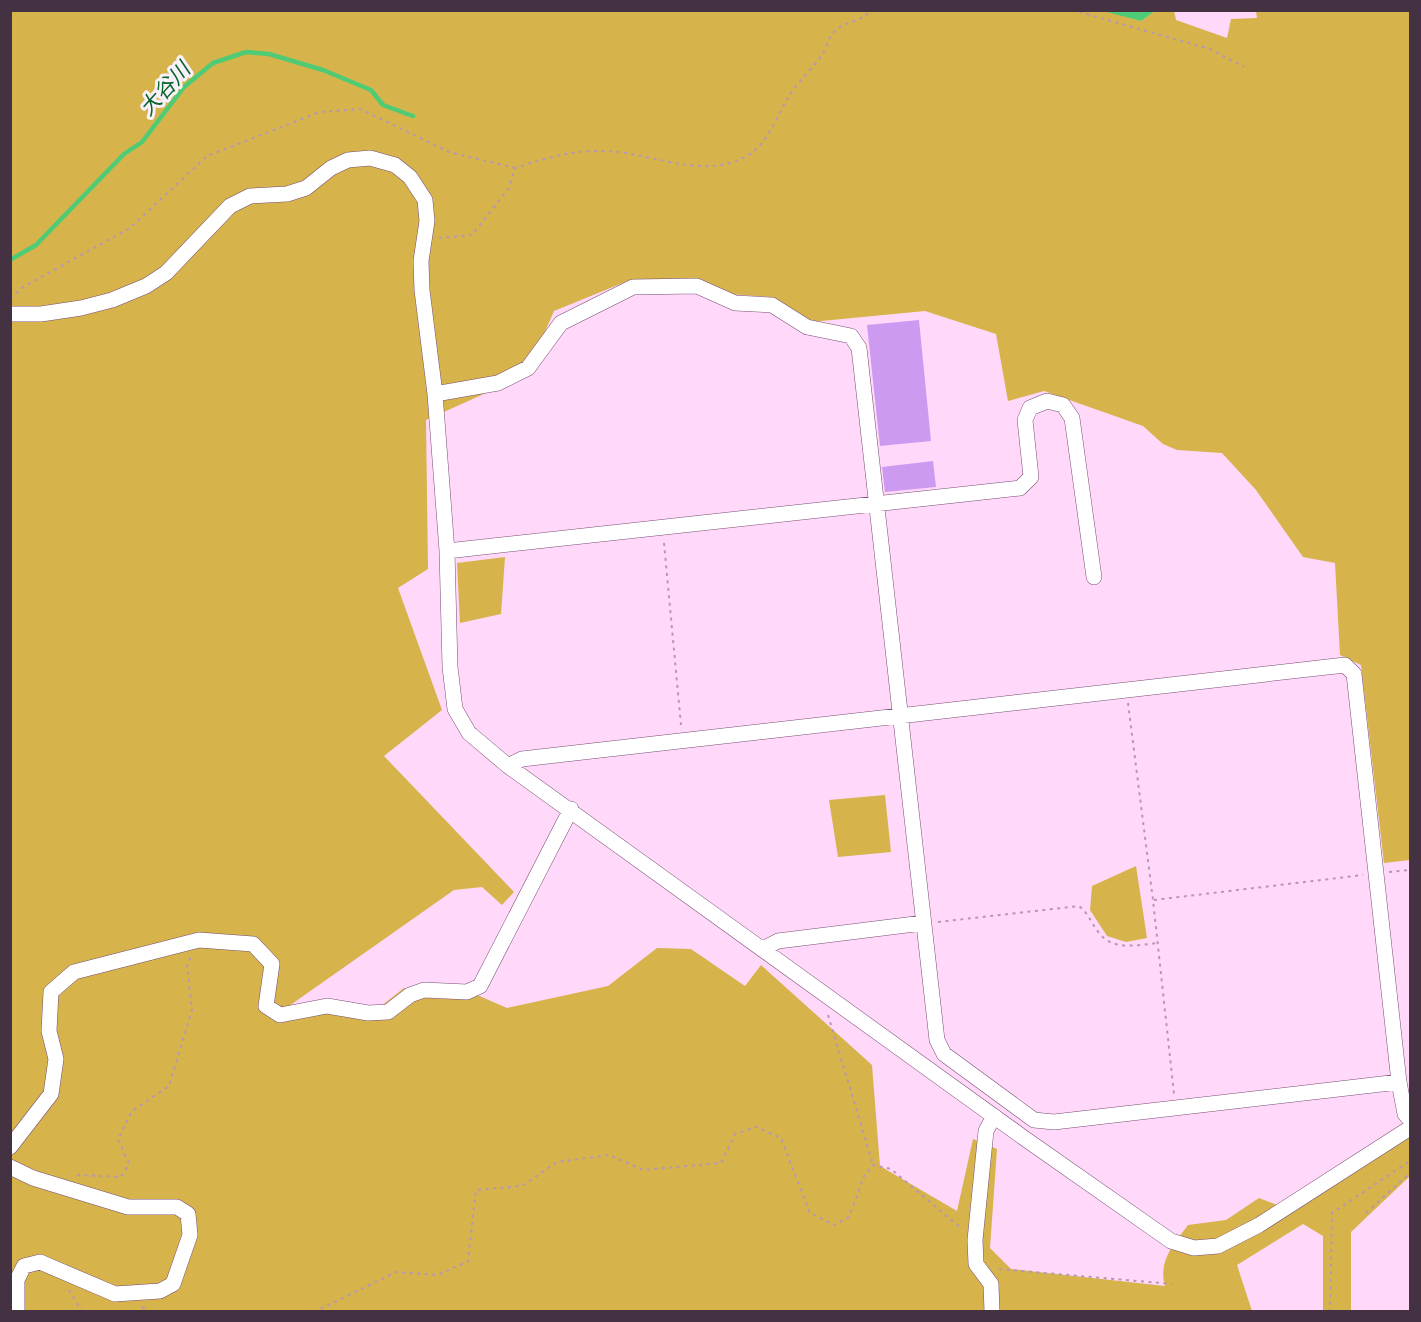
<svg xmlns="http://www.w3.org/2000/svg" width="1421" height="1322" viewBox="0 0 1421 1322" font-family="'Fira Sans','Noto Sans JP',sans-serif">
<style>
.green{fill:#d6b34b}
.water{fill:#50cb75}
.lines{fill:none;stroke-linecap:round;stroke-linejoin:round}
.stream{stroke:#50cb75;stroke-width:4.5}
.building{fill:#cd9af2}
.minor-casing{stroke:#774e73;stroke-width:16}
.path{stroke:#b698b3;stroke-width:2;stroke-dasharray:3 4.5;stroke-linecap:butt}
.minor{stroke:#fff;stroke-width:15}
.labels{text-anchor:middle;dominant-baseline:central;stroke-width:6;stroke-linejoin:round;paint-order:stroke}
.water-label{font-size:21px;font-style:italic;fill:#06642d;stroke:#faf0f8}
</style>
<rect width="100%" height="100%" fill="#ffd8fa"/>
<path class="green" d="M1103 10 1141 21 1155 11 1174 10 1176 20 1227 38 1231 19 1257 18 1256 11H1410V860L1384 863 1361 665 1340 655 1335 563 1303 557 1256 490 1222 453 1177 450 1163 444 1143 426 1044 391 1008 401 996 334 925 311 811 322 771 297 728 294 697 278 630 280 554 311 526 375 426 420 428 569 398 588 442 710 384 756 514 892 502 905 482 887 454 890 289 1006 376 1010 404 988H461L507 1008 608 986 657 948 691 949 745 986 761 965 872 1065 880 1166 957 1211 973 1139 997 1149 990 1248 1011 1269 1165 1286C1158 1261 1173 1245 1188 1225L1226 1220 1259 1198 1291 1210 1410 1136V1176L1351 1232V1311H1323V1236L1303 1224 1237 1265 1252 1311H11L10 11Z
M505 557 501 614 460 623 457 563Z
M885 795 891 852 838 857 829 800Z
M1136 866 1147 938 1126 942 1107 936 1090 910 1092 886Z"/>
<path class="water" d="M1103 11 1155 10V11L1141 21Z"/>
<g class="lines">
<path class="stream" d="M10 260 36 245 124 154 142 142 184 87 213 63 246 52 269 54 323 70 371 90 383 105 413 116"/>
</g>
<path class="building" d="M919 320 931 441 880 446 867 325Z
M933 461 936 487 885 492 882 467Z"/>
<g class="lines">
<defs>
<path id="minor" d="M10 314H41L81 308 112 300 146 286 166 273 230 206 250 196 287 194 306 188 331 168 348 160 370 158 395 165 410 177 425 200 427 221 421 261 422 290 435 394 447 551 450 667 455 709 469 733 508 766 1024 1138 1171 1241 1194 1248 1218 1246 1259 1225 1410 1128
M435 394 498 383 528 368 561 323 633 287 697 286 735 303 772 305 807 327 851 336 859 348 937 1040 944 1054 1034 1120 1054 1122 1399 1082
M447 551 1020 488 1031 477 1025 420 1030 408 1047 401 1063 405 1072 418 1094 577
M508 766 522 759 1345 665 1354 674 1399 1082 1405 1114 1410 1120
M763 949 778 941 923 923
M10 1147 51 1094 56 1059 49 1031 51 992 74 972 199 940 253 944 272 964 266 1006 280 1015 327 1006 368 1013 388 1012 410 995 424 990 467 992 480 986 571 809
M10 1167 33 1178 128 1207H177L188 1214 190 1235 173 1284 160 1291 115 1294 40 1262 24 1266 17 1280V1312
M992 1312 991 1284 976 1264 975 1240 986 1131 994 1116"/>
</defs>
<use href="#minor" class="minor-casing"/>
<path class="path" d="M1072 10 1210 49 1244 67
M439 238 472 235 509 188 515 168C546 158 572 150 604 151 652 152 701 181 747 156 768 144 777 115 789 96 798 81 813 69 823 53 827 47 828 39 833 33 844 20 861 23 871 10
M10 298 23 287 130 228 207 156 320 112 360 109 449 152 515 168
M664 543 681 725
M1128 703 1153 900 1174 1094
M1389 872 1410 870
M1154 900 1363 875
M938 922 1079 906C1089 914 1091 923 1099 933 1113 951 1138 945 1158 943
M828 1015 873 1165
M77 1175 121 1177 129 1164 118 1139 132 1111 169 1086 192 1010 187 966 191 956
M1366 1213 1410 1173
M999 1269 1172 1284
M69 1290 82 1312
M142 1307 152 1312
M314 1312 396 1272 438 1275 468 1261 476 1190 522 1186 557 1162 609 1155 643 1170 721 1163 735 1134 756 1127 781 1138 810 1213 834 1225 849 1217 864 1176 873 1165 891 1169 962 1229
M1330 1312 1332 1213 1410 1161"/>
<use href="#minor" class="minor"/>
</g>
<g class="labels">
<g class="water-label">
<text transform="translate(165 89) rotate(-48)">大谷川</text>
</g>
</g>
<rect width="1421" height="1322" fill="none" stroke="#443242" stroke-width="24"/>
</svg>
